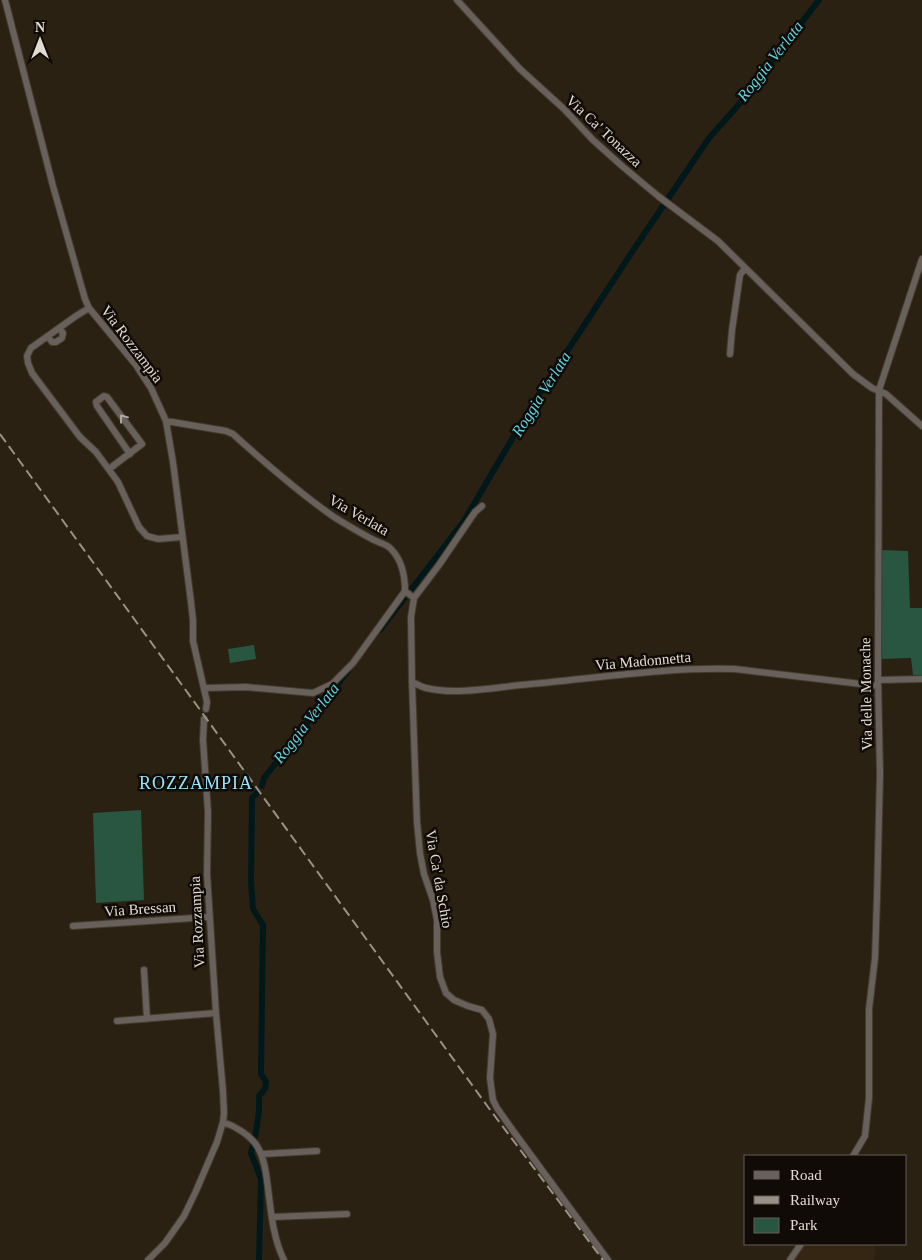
<svg xmlns="http://www.w3.org/2000/svg" width="922" height="1260" viewBox="0 0 922 1260" font-family="Georgia,serif">
<style>
.built{fill:#352613}
.green{fill:#285641}
.lines{fill:none;stroke-linecap:round;stroke-linejoin:round}
.canal{stroke:#01181b;stroke-width:6}
.street-casing{stroke:#453b2e;stroke-width:8}
.street{stroke:#68605b;stroke-width:6}
.rail{stroke:#999186;stroke-width:2;stroke-dasharray:10 5;stroke-linecap:butt}
.oneway{stroke:#b1aaa2}
.labels{text-anchor:middle;dominant-baseline:central;stroke-width:5;stroke-linejoin:round;paint-order:stroke}
.street-label{font-size:15px;fill:#e2dbd2;stroke:#100b06}
.water-label{font-size:16px;font-style:italic;fill:#5fd4e4;stroke:#100b06}
.quarter-label{font-size:18px;letter-spacing:1px;fill:#9be2fd;stroke:#100b06}
</style>
<rect width="100%" height="100%" fill="#2b2113"/>
<path class="built" d="M803 1244H875L874 1260H793Z"/>
<path class="green" d="M879 550 908 551 910 608H922V675H913L911 658 880 659Z
M254 645 256 659 230 663 228 649Z
M141 810 144 900 96 903 93 813Z"/>
<g class="lines">
<path class="canal" d="M380 630 464 521 532 405 632 252 709 138 735 109 819 0
M262 786 264 778 348 671
M257 793 252 798 251 882 253 909 263 925 261 1074 266 1082 265 1089 259 1096V1111L256 1132 251 1153 261 1179 259 1260"/>
<defs>
<path id="street" d="M5 0 53 186 85 299 89 308 136 365 151 388 166 421 173 462 191 602 193 620V641L207 702 206 709
M457 0 520 69 564 109 593 140 622 166 658 196 718 241 853 374 872 388 886 394 922 426
M89 308 76 316 31 348 27 356 28 363 32 373 80 437 96 452 118 482 139 527 147 536 158 539 182 537
M48 337 52 342H56L62 338 63 333 59 328
M730 354 732 330 740 275 745 268
M166 421 226 431 233 434C265 463 298 492 334 517 347 525 360 533 374 540 379 543 387 544 391 549 402 560 405 575 405 591L353 663 332 684 313 693 246 687 204 688
M109 469 142 444 107 397 104 396 96 402 97 406 130 454
M405 591 414 598 411 617 412 682 417 822 420 853 424 874 433 900 437 920V952L440 977 446 993 454 1000 468 1006 482 1010 489 1019 493 1034 490 1078 492 1093 493 1100 497 1108 514 1132 608 1260
M414 598 439 565 475 512 482 506
M878 680 922 679
M412 682C417 684 421 687 426 688 455 695 492 688 521 685 592 679 663 667 735 669L878 686
M73 926 209 917
M144 970 147 1019
M117 1021 216 1013
M223 1122C235 1126 250 1135 257 1146 265 1159 266 1174 268 1188 271 1212 273 1238 284 1260
M262 1154 317 1151
M853 1156 865 1136 869 1098V1009L875 958 877 897 880 774 878 680 879 390 922 259
M272 1217 347 1214
M148 1260 165 1243 184 1216 196 1191 217 1142 223 1122 224 1113 223 1091 216 1013 207 874 208 812 203 740 204 719
M790 1260 801 1244"/>
</defs>
<use href="#street" class="street-casing"/>
<use href="#street" class="street"/>
<path class="rail" d="M0 434 488 1107 603 1260"/>
</g>
<defs><path id="oneway-chevron" d="M-2-3.5L2.5 0L-2 3.5" fill="none" stroke-width="1.6" stroke-linecap="round" stroke-linejoin="round" transform="scale(1.25)"/></defs>
<use class="oneway" href="#oneway-chevron" transform="translate(123 418) rotate(-127)"/>
<g class="labels">
<g class="street-label">
<text transform="translate(604 131) rotate(43)">Via Ca' Tonazza</text>
<text transform="translate(132 344) rotate(53)">Via Rozzampia</text>
<text transform="translate(359 515) rotate(30)">Via Verlata</text>
<text transform="translate(643 661) rotate(-5)">Via Madonnetta</text>
<text transform="translate(866 694) rotate(-91)">Via delle Monache</text>
<text transform="translate(439 879) rotate(80)">Via Ca' da Schio</text>
<text transform="translate(140 909) rotate(-4)">Via Bressan</text>
<text transform="translate(197 922) rotate(-93)">Via Rozzampia</text>
</g>
<g class="water-label">
<text transform="translate(770 61) rotate(-52)">Roggia Verlata</text>
<text transform="translate(541 394) rotate(-58)">Roggia Verlata</text>
<text transform="translate(306 723) rotate(-52)">Roggia Verlata</text>
</g>
<g class="quarter-label">
<text x="196" y="783">ROZZAMPIA</text>
</g>
</g>
<rect x="744" y="1155" width="162" height="90" fill="#100b06" stroke="#645e58"/>
<rect x="754" y="1171" width="25" height="8" fill="#68605b" stroke="#645e58"/>
<text x="790" y="1180" font-size="15" fill="#e2dbd2">Road</text>
<rect x="754" y="1196" width="25" height="8" fill="#999186" stroke="#645e58"/>
<text x="790" y="1205" font-size="15" fill="#e2dbd2">Railway</text>
<rect x="754" y="1218" width="25" height="15" fill="#285641" stroke="#645e58"/>
<text x="790" y="1230" font-size="15" fill="#e2dbd2">Park</text>
<g transform="translate(40 40)" stroke="#100b06" stroke-width="4" paint-order="stroke">
<path d="M0-4L9 19L0 12L-9 19Z" fill="#e2dbd2"/>
<text y="-8" font-size="14" font-weight="bold" text-anchor="middle" fill="#e2dbd2">N</text>
</g>
</svg>
